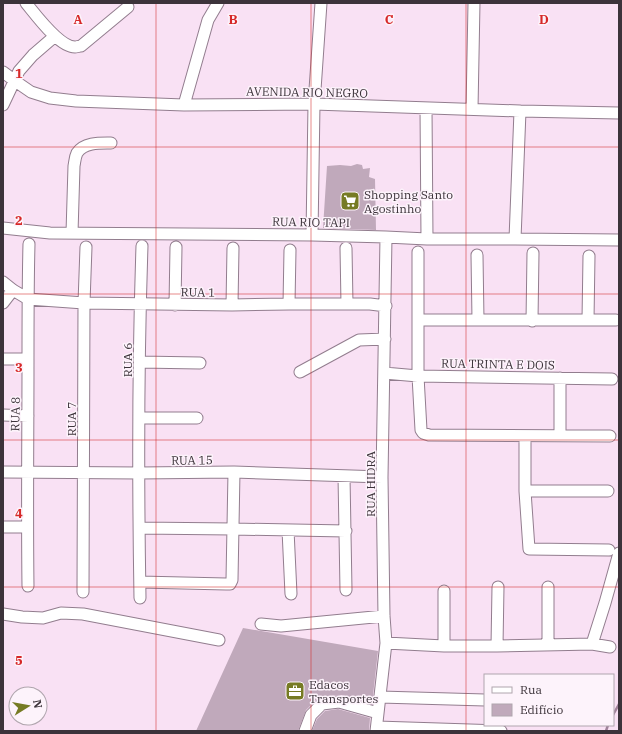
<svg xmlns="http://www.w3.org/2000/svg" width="622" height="734" viewBox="0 0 622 734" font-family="'IBM Plex Serif',serif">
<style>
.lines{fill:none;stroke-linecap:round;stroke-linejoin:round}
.stream{stroke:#a0819a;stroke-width:2.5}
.building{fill:#c0a9bb}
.minor-casing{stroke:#927d8e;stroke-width:13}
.minor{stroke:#fff;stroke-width:11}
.grid{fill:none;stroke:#d62828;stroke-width:1;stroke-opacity:0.55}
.labels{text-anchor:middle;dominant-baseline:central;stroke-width:3;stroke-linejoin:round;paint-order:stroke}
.street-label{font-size:12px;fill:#3c333a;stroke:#fdf3fb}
.poi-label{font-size:12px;fill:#3c333a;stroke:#fdf3fb;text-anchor:start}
.grid-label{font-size:13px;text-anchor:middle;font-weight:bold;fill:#d62828;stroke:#fdf3fb;stroke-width:3;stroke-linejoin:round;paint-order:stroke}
</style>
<rect width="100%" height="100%" fill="#f9e1f4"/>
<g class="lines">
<path class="stream" d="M613 715 619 704
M606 731 608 725"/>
</g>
<path class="building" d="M357 164 362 165 363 169 370 168 369 177 375 179 376 230 323 228 327 166 340 165 351 166Z
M243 628 378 651 372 704 341 695 321 697 317 699 306 710 298 731H196Z
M338 709 370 718 369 731H312L317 719 325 711Z"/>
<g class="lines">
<defs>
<path id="minor" d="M26 3C36 15 59 47 75 47 76 47 80 46 81 46L128 7
M3 72 15 81 31 92 50 98 76 101 184 105 314 104 520 111 619 113
M3 105 19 71 33 55 55 36
M184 105 208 20 218 3
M426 108 427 239
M472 109 474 3
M3 228 50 233 312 235 386 237 427 239H515L619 240
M72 233 74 166C75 161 75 157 77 153 84 142 101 143 111 143
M312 235 314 104 321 3
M515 239 520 111
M346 248 347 304
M418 252V376L421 430 423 433 429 435 610 436
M477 255 478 320
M3 282 13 290 28 299 84 303 232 305 289 304H370L386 306
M3 303 13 290
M289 304 290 250
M175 305 176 247
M232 305 233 248
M418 320H616
M588 320 589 256
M532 321 533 253
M3 359H28
M140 362 200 363
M300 372 359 340 385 339
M384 373 418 376 612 379
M3 415 28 416
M139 418H197
M560 435V378
M525 436V491L529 549 609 550
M3 472 139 473 234 472 382 477
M344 476 346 590
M525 491H608
M3 527H27
M139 528 233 529 346 531
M288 530 291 594
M140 582 226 584H230L232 580 234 472
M28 586C27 510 28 435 28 360 28 321 28 282 29 244
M83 592 84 303 86 247
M140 598C138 481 138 363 142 246
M3 614 22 617 43 618 61 613 83 614 219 640
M261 624 281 626 384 616
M386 643 444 646H497L592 644 610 647
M592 644 605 603 619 553
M548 645V587
M444 646V591
M497 646 498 587
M380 697 485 700
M377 727 501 731
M305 731 311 715 322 704 339 702 378 713
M376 731 386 643 384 616 382 477 386 237"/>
</defs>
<use href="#minor" class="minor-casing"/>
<use href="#minor" class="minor"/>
</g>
<path class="grid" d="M156 3V731M311 3V731M466 3V731M3 147H619M3 294H619M3 440H619M3 587H619"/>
<defs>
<symbol id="supermarket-square" viewBox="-11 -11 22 22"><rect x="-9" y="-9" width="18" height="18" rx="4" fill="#767b24" stroke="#fdf3fb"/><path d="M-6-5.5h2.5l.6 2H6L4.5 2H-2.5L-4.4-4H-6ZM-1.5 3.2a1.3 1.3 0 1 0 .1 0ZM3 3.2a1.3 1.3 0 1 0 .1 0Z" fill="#fff"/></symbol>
<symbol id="office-square" viewBox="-11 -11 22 22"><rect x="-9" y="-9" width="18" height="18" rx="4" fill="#767b24" stroke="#fdf3fb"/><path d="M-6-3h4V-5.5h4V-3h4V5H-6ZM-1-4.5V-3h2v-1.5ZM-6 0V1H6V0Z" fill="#fff"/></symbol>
</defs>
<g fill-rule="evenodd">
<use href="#supermarket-square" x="339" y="190" width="22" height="22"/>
<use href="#office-square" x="284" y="680" width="22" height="22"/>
</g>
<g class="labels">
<g class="street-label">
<text transform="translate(307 92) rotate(1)">AVENIDA RIO NEGRO</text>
<text transform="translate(311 222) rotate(1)">RUA RIO TAPI</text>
<text transform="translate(198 292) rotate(1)">RUA 1</text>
<text transform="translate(127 360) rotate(-90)">RUA 6</text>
<text transform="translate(498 364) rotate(1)">RUA TRINTA E DOIS</text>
<text transform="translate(15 414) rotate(-89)">RUA 8</text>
<text transform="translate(71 419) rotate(-90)">RUA 7</text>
<text transform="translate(192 460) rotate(-1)">RUA 15</text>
<text transform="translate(370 484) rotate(-90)">RUA HIDRA</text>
</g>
<g class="poi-label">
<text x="364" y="194">Shopping Santo<tspan x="364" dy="14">Agostinho</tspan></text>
<text x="309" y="684">Edacos<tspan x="309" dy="14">Transportes</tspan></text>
</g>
</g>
<g class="grid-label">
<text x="78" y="24">A</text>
<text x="233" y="24">B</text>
<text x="389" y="24">C</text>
<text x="544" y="24">D</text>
<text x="19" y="78">1</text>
<text x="19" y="225">2</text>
<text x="19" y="372">3</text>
<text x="19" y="518">4</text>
<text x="19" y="665">5</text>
</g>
<rect width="622" height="734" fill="none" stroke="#3c333a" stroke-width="8"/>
<rect x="484" y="674" width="130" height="52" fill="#fdf3fb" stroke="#b0a6ae"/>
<rect x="492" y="687" width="20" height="6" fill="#ffffff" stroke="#b0a6ae"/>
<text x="520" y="694" font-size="12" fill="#3c333a">Rua</text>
<rect x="492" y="704" width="20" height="12" fill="#c0a9bb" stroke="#b0a6ae"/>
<text x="520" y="714" font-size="12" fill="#3c333a">Edifício</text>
<g transform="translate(28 706) rotate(79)"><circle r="19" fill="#fdf3fb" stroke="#b0a6ae"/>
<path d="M0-3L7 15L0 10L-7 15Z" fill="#767b24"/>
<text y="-6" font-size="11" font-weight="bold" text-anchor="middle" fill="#3c333a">N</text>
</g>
</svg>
